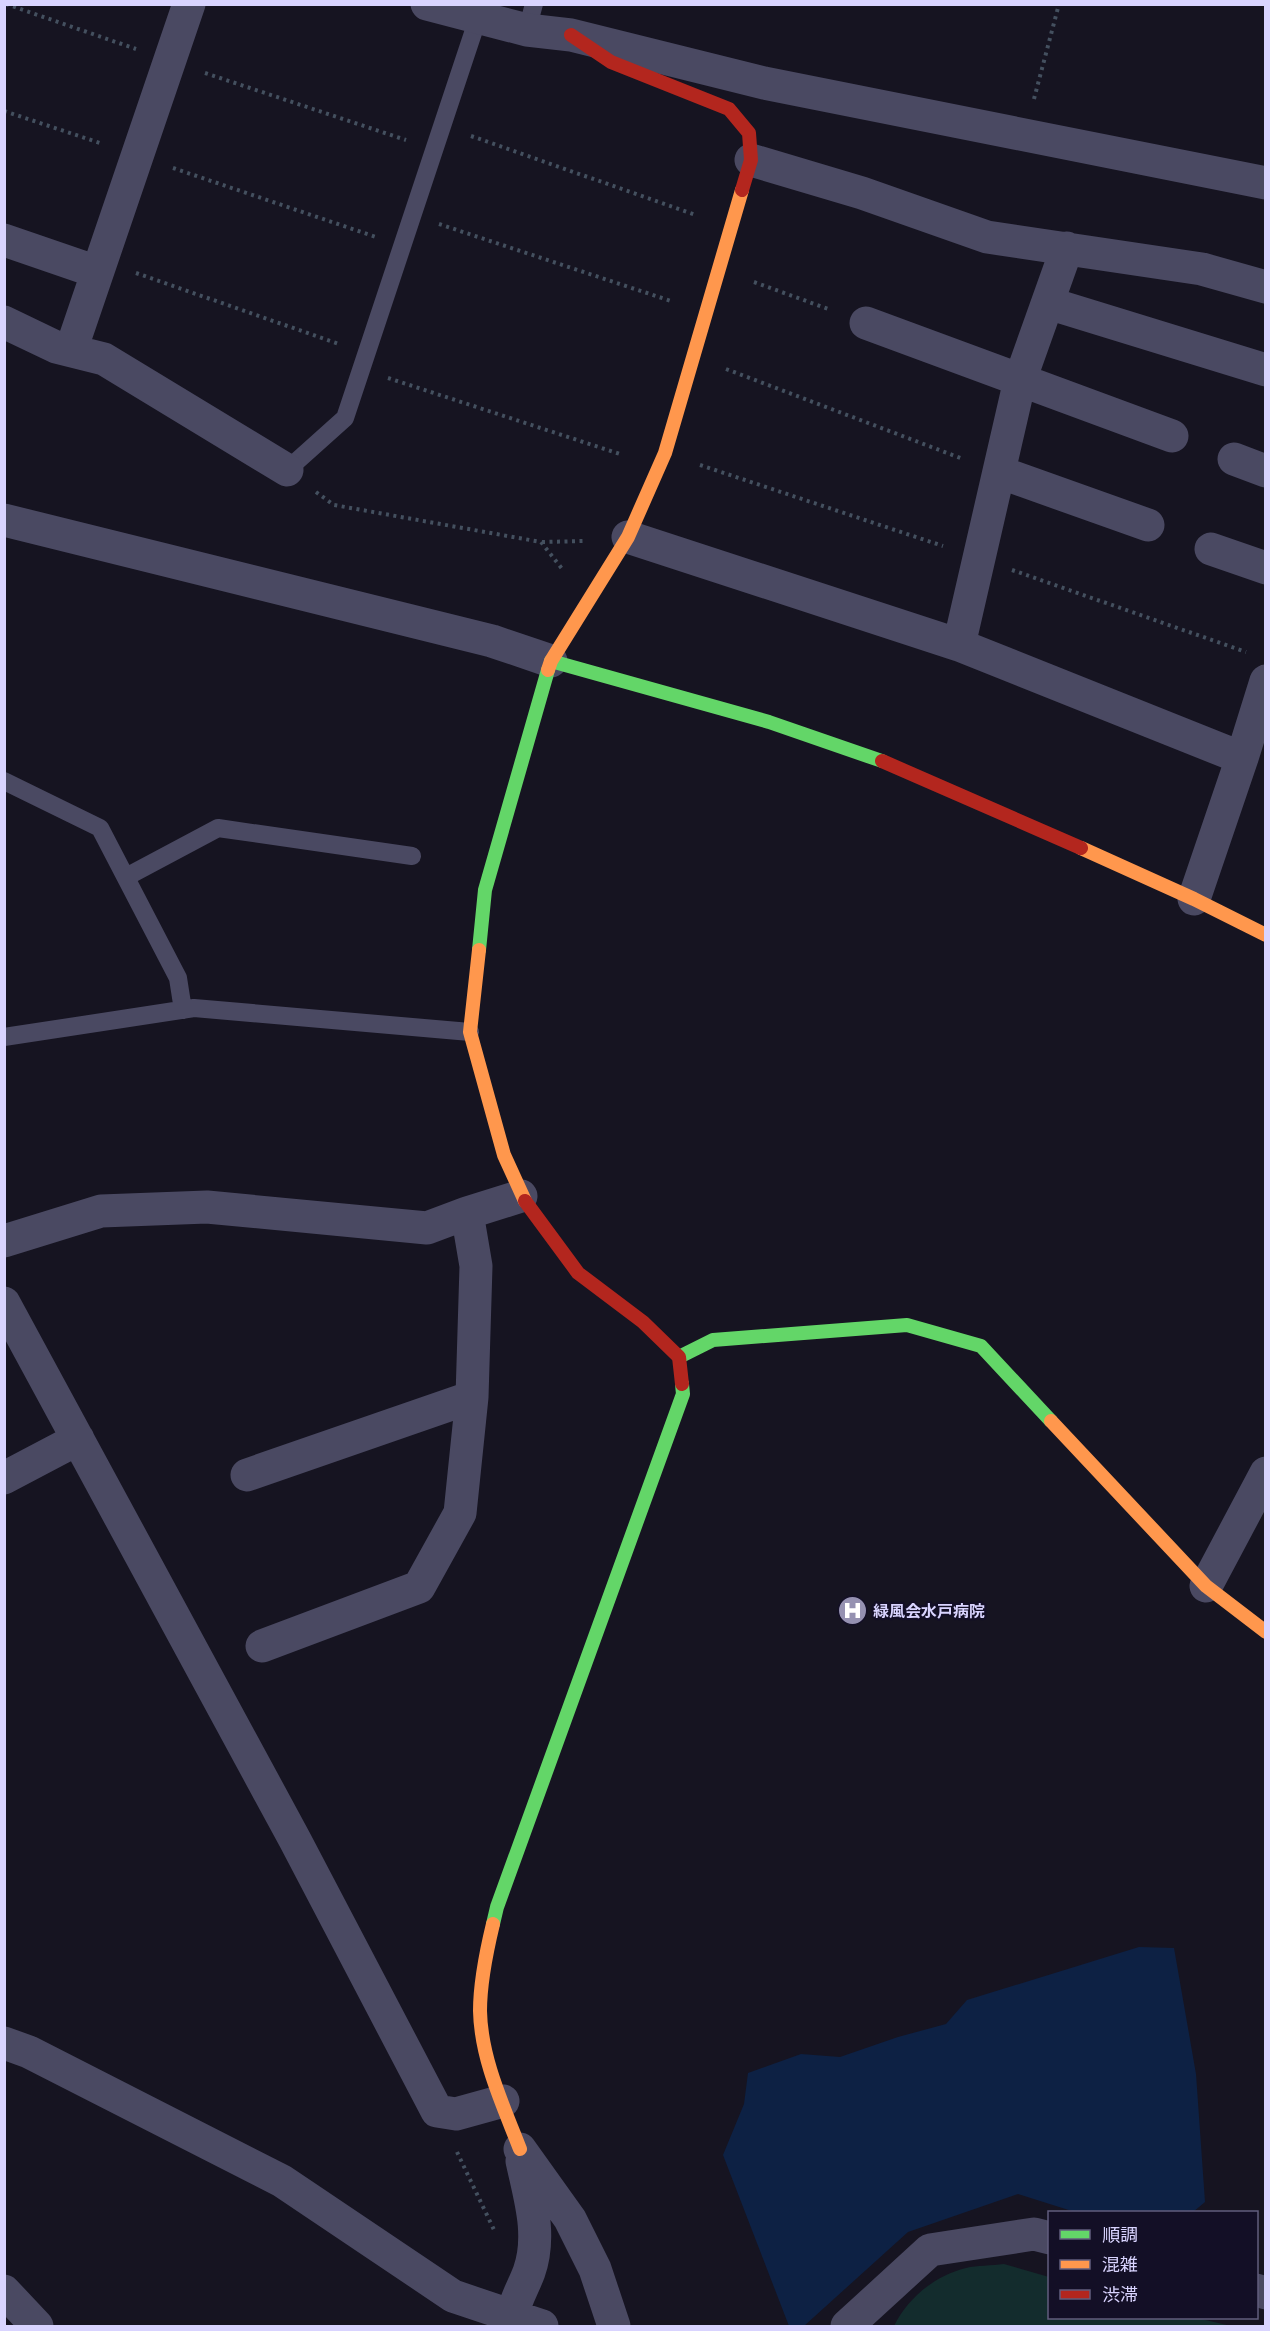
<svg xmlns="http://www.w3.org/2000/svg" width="1270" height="2331" viewBox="0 0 1270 2331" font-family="'Asap Condensed','Noto Sans JP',sans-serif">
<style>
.green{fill:#132c2d}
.water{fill:#0d2144}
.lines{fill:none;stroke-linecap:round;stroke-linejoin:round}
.path{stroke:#44505f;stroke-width:4;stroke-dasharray:3 4.5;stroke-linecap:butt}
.lane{stroke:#4a4962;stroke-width:18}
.street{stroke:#4a4962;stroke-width:33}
.fast{stroke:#63d668;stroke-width:14}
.slow{stroke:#ff974d;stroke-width:14}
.jam{stroke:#b3261e;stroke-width:14}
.labels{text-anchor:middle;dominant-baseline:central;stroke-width:4.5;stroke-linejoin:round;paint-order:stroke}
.poi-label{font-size:16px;font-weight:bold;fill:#d9d4ff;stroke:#130f26;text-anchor:start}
</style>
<rect width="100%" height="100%" fill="#161421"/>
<path class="green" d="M1004 2264 1049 2277 1050 2318H1197L1231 2326H894C908 2298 934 2276 966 2268 977 2265 992 2266 1004 2264Z"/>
<path class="water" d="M1139 1947 1174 1948 1196 2074 1205 2202 1193 2212H1075L1018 2194 908 2232 804 2326H789L723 2155 744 2104 748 2073 801 2054 840 2057 898 2037 946 2024 967 2000Z"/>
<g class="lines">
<path class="path" d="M6 4 136 49
M205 73 406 140
M1034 99 1059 4
M4 111 103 144
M471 136 696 215
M173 168 376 237
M439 224 671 301
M136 273 339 344
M754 282 831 310
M726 369 963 459
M388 378 623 455
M700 465 943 546
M316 492 334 505 541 542 563 570
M542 542 583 541
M1012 570 1246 652
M457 2152 495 2232"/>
<path class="lane" d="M527 30 534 4
M287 470 345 418 478 18
M4 781 100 828 178 978 183 1010
M126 877 218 828 412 856
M4 1037 194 1008 470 1032"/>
<path class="street" d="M427 4 527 30 571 35 764 83 1266 183
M751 160 862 193 987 237 1202 269 1266 287
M4 240 97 272
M1048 303 1266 370
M4 322 56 347 104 359 287 470
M866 323 1172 436
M71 350 189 4
M1234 459 1266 471
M999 472 1148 525
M4 520 492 641 551 661
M628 537 959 645 1242 758 1194 899
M1211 549 1266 568
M959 645 1020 380 1067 248
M1242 758 1266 681
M4 1241 101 1211 207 1207 427 1228 467 1213 521 1196
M4 1303 295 1840 437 2111 456 2114 503 2101
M247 1475 472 1397
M4 1478 78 1439
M1206 1586 1266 1473
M262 1646 419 1587 460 1513 472 1397 476 1266 467 1213
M4 2043 29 2052 282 2181 453 2296 542 2326
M520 2149 570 2219 595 2269 614 2326
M1256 2290 1266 2293
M4 2291 37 2326
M512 2316C516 2298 523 2288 529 2272 542 2235 530 2198 522 2161
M847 2326 930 2250 1034 2234 1050 2238"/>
<path class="fast" d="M551 661 769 722 882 761
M479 950 485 890 548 670
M679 1357 713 1340 907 1325 981 1346 1051 1421
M493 1924 497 1907 683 1394 682 1384"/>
<path class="slow" d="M548 670 551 661 628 537 665 453 742 190
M1081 848 1194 899 1266 935
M479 950 470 1032 504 1155 525 1201
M1051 1421 1206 1586 1266 1632
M493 1924C486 1953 480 1982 480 2011 481 2059 503 2105 520 2149"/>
<path class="jam" d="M571 35 611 62 729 109 749 133 751 160 742 190
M882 761 1081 848
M525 1201 578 1273 643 1322 679 1357 682 1384"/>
</g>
<defs>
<symbol id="hospital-disc" viewBox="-11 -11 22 22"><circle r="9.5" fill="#9591b1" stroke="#130f26"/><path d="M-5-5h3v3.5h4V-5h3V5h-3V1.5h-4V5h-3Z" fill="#fff"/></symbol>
</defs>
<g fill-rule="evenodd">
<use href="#hospital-disc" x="836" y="1594" width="33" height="33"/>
</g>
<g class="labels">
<g class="poi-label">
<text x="873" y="1611">緑風会水戸病院</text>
</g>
</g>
<rect width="1270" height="2331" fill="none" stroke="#d9d4ff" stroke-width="12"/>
<rect x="1048" y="2211" width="210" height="108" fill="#130f26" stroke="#625e7d" stroke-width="1.5"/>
<rect x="1060" y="2230" width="30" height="9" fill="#63d668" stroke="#625e7d" stroke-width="1.5"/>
<text x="1102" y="2241" font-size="18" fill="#d9d4ff">順調</text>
<rect x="1060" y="2260" width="30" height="9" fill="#ff974d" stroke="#625e7d" stroke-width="1.5"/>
<text x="1102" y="2271" font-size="18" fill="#d9d4ff">混雑</text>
<rect x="1060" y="2290" width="30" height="9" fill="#b3261e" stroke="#625e7d" stroke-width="1.5"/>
<text x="1102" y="2301" font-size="18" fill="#d9d4ff">渋滞</text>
</svg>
